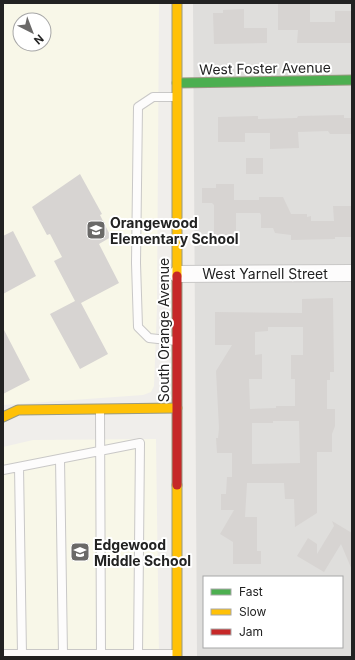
<svg xmlns="http://www.w3.org/2000/svg" width="355" height="660" viewBox="0 0 355 660" font-family="Inter,sans-serif">
<style>
.residential{fill:#dfdedc;fill-rule:evenodd}
.education{fill:#f8f7e8;fill-rule:evenodd}
.building{fill:#d7d4d2;fill-rule:evenodd}
.lines{fill:none;stroke-linecap:round;stroke-linejoin:round}
.lane-casing{stroke:#c9c8c7;stroke-width:10}
.street-casing{stroke:#c9c8c7;stroke-width:18}
.fast-casing{stroke:#999a82;stroke-width:11}
.slow-casing{stroke:#999a82;stroke-width:11}
.jam-casing{stroke:#999a82;stroke-width:11}
.lane{stroke:#fdfcfc;stroke-width:8}
.street{stroke:#fdfcfc;stroke-width:16}
.fast{stroke:#4caf50;stroke-width:9}
.slow{stroke:#ffc107;stroke-width:9}
.jam{stroke:#c62828;stroke-width:9}
.labels{text-anchor:middle;dominant-baseline:central;stroke-width:4;stroke-linejoin:round;paint-order:stroke}
.street-label{font-size:14px;fill:#222;stroke:#fff}
.poi-label{font-size:14px;font-weight:bold;fill:#222;stroke:#fff;text-anchor:start}
</style>
<rect width="100%" height="100%" fill="#f0eeeb"/>
<path class="residential" d="M193 3H352V657H197ZM204 577H342V647H204Z"/>
<path class="education" d="M3 3H159L157 308 154 386 151 392 143 395 3 405ZM20 20H44V44H20Z
M156 439 159 657H3V447L33 440Z"/>
<path class="building" d="M278 3H310V22H335V11H352V43H297L298 30H278Z
M244 9V28H267V43L214 44 213 13H223V10Z
M344 115V118H352V134H330L328 131 298 132 299 148 270 149V133H245V142H218V117L258 116V119L297 118 298 116Z
M246 158H263V174H246Z
M80 174 102 214 100 215 111 237 99 244 119 283 81 303 108 354 80 369 50 314 75 301 54 261 62 257 50 234 47 235 32 207Z
M216 184H234V200H259V197H283L291 214H307V217L311 216V221H334L333 206H352V237H335V239L291 240V235L275 233 273 228H261V215L260 213H236V240H214V205L212 203H202V188H216Z
M13 231 36 276 3 294V236Z
M333 298 334 372H330V380H327V409H335V426L332 434V452H317V513L295 527 294 499H285L284 483H247L245 517H257V551H261V564H233V542L220 534 234 510H221V494H226L227 477H232V453H217L216 438H218L219 428 216 371 232 345H215V312L302 313V299ZM268 327H303V355H291V379H295V406H276V408L250 409 249 379H262V354L255 355V332L268 331ZM273 421H299L300 463 252 464V423H273Z
M3 328 30 380 3 394Z
M332 521 352 533V570L341 544 324 572 297 556 308 538 317 544V554L334 526Z"/>
<g class="lines">
<defs>
<path id="lane" d="M176 341 149 338 138 327 136 263 138 107 153 97H177
M100 410 101 654
M60 459 63 654
M19 467 22 654
M3 470 140 443 138 654
M3 654H176"/>
<path id="street" d="M177 274 352 273"/>
<path id="fast" d="M177 83 352 80"/>
<path id="slow" d="M177 3V276
M3 417 18 410 177 408
M177 485V657"/>
<path id="jam" d="M177 276V485"/>
</defs>
<use href="#lane" class="lane-casing"/>
<use href="#street" class="street-casing"/>
<use href="#fast" class="fast-casing"/>
<use href="#slow" class="slow-casing"/>
<use href="#jam" class="jam-casing"/>
<use href="#lane" class="lane"/>
<use href="#street" class="street"/>
<use href="#fast" class="fast"/>
<use href="#slow" class="slow"/>
<use href="#jam" class="jam"/>
</g>
<defs>
<symbol id="school-square" viewBox="-11 -11 22 22"><rect x="-9" y="-9" width="18" height="18" rx="4" fill="#6a6968" stroke="#fff"/><path d="M0-5L7-2L0 1L-7-2ZM-4 1L0 2.5L4 1V4Q0 6-4 4Z" fill="#fff"/></symbol>
</defs>
<g fill-rule="evenodd">
<use href="#school-square" x="85" y="219" width="22" height="22"/>
<use href="#school-square" x="69" y="541" width="22" height="22"/>
</g>
<g class="labels">
<g class="street-label">
<text transform="translate(265 68) rotate(-1)">West Foster Avenue</text>
<text x="265" y="273">West Yarnell Street</text>
<text transform="translate(163 330) rotate(-90)">South Orange Avenue</text>
</g>
<g class="poi-label">
<text x="110" y="222">Orangewood<tspan x="110" dy="16">Elementary School</tspan></text>
<text x="94" y="544">Edgewood<tspan x="94" dy="16">Middle School</tspan></text>
</g>
</g>
<rect width="355" height="660" fill="none" stroke="#222222" stroke-width="8"/>
<rect x="203" y="576" width="140" height="72" fill="#ffffff" stroke="#a7a7a7"/>
<rect x="211" y="589" width="20" height="6" fill="#4caf50" stroke="#a7a7a7"/>
<text x="239" y="596" font-size="12" fill="#222222">Fast</text>
<rect x="211" y="609" width="20" height="6" fill="#ffc107" stroke="#a7a7a7"/>
<text x="239" y="616" font-size="12" fill="#222222">Slow</text>
<rect x="211" y="629" width="20" height="6" fill="#c62828" stroke="#a7a7a7"/>
<text x="239" y="636" font-size="12" fill="#222222">Jam</text>
<g transform="translate(32 32) rotate(138)"><circle r="19" fill="#ffffff" stroke="#a7a7a7"/>
<path d="M0-3L7 15L0 10L-7 15Z" fill="#6a6968"/>
<text y="-6" font-size="11" font-weight="bold" text-anchor="middle" fill="#222222">N</text>
</g>
</svg>
